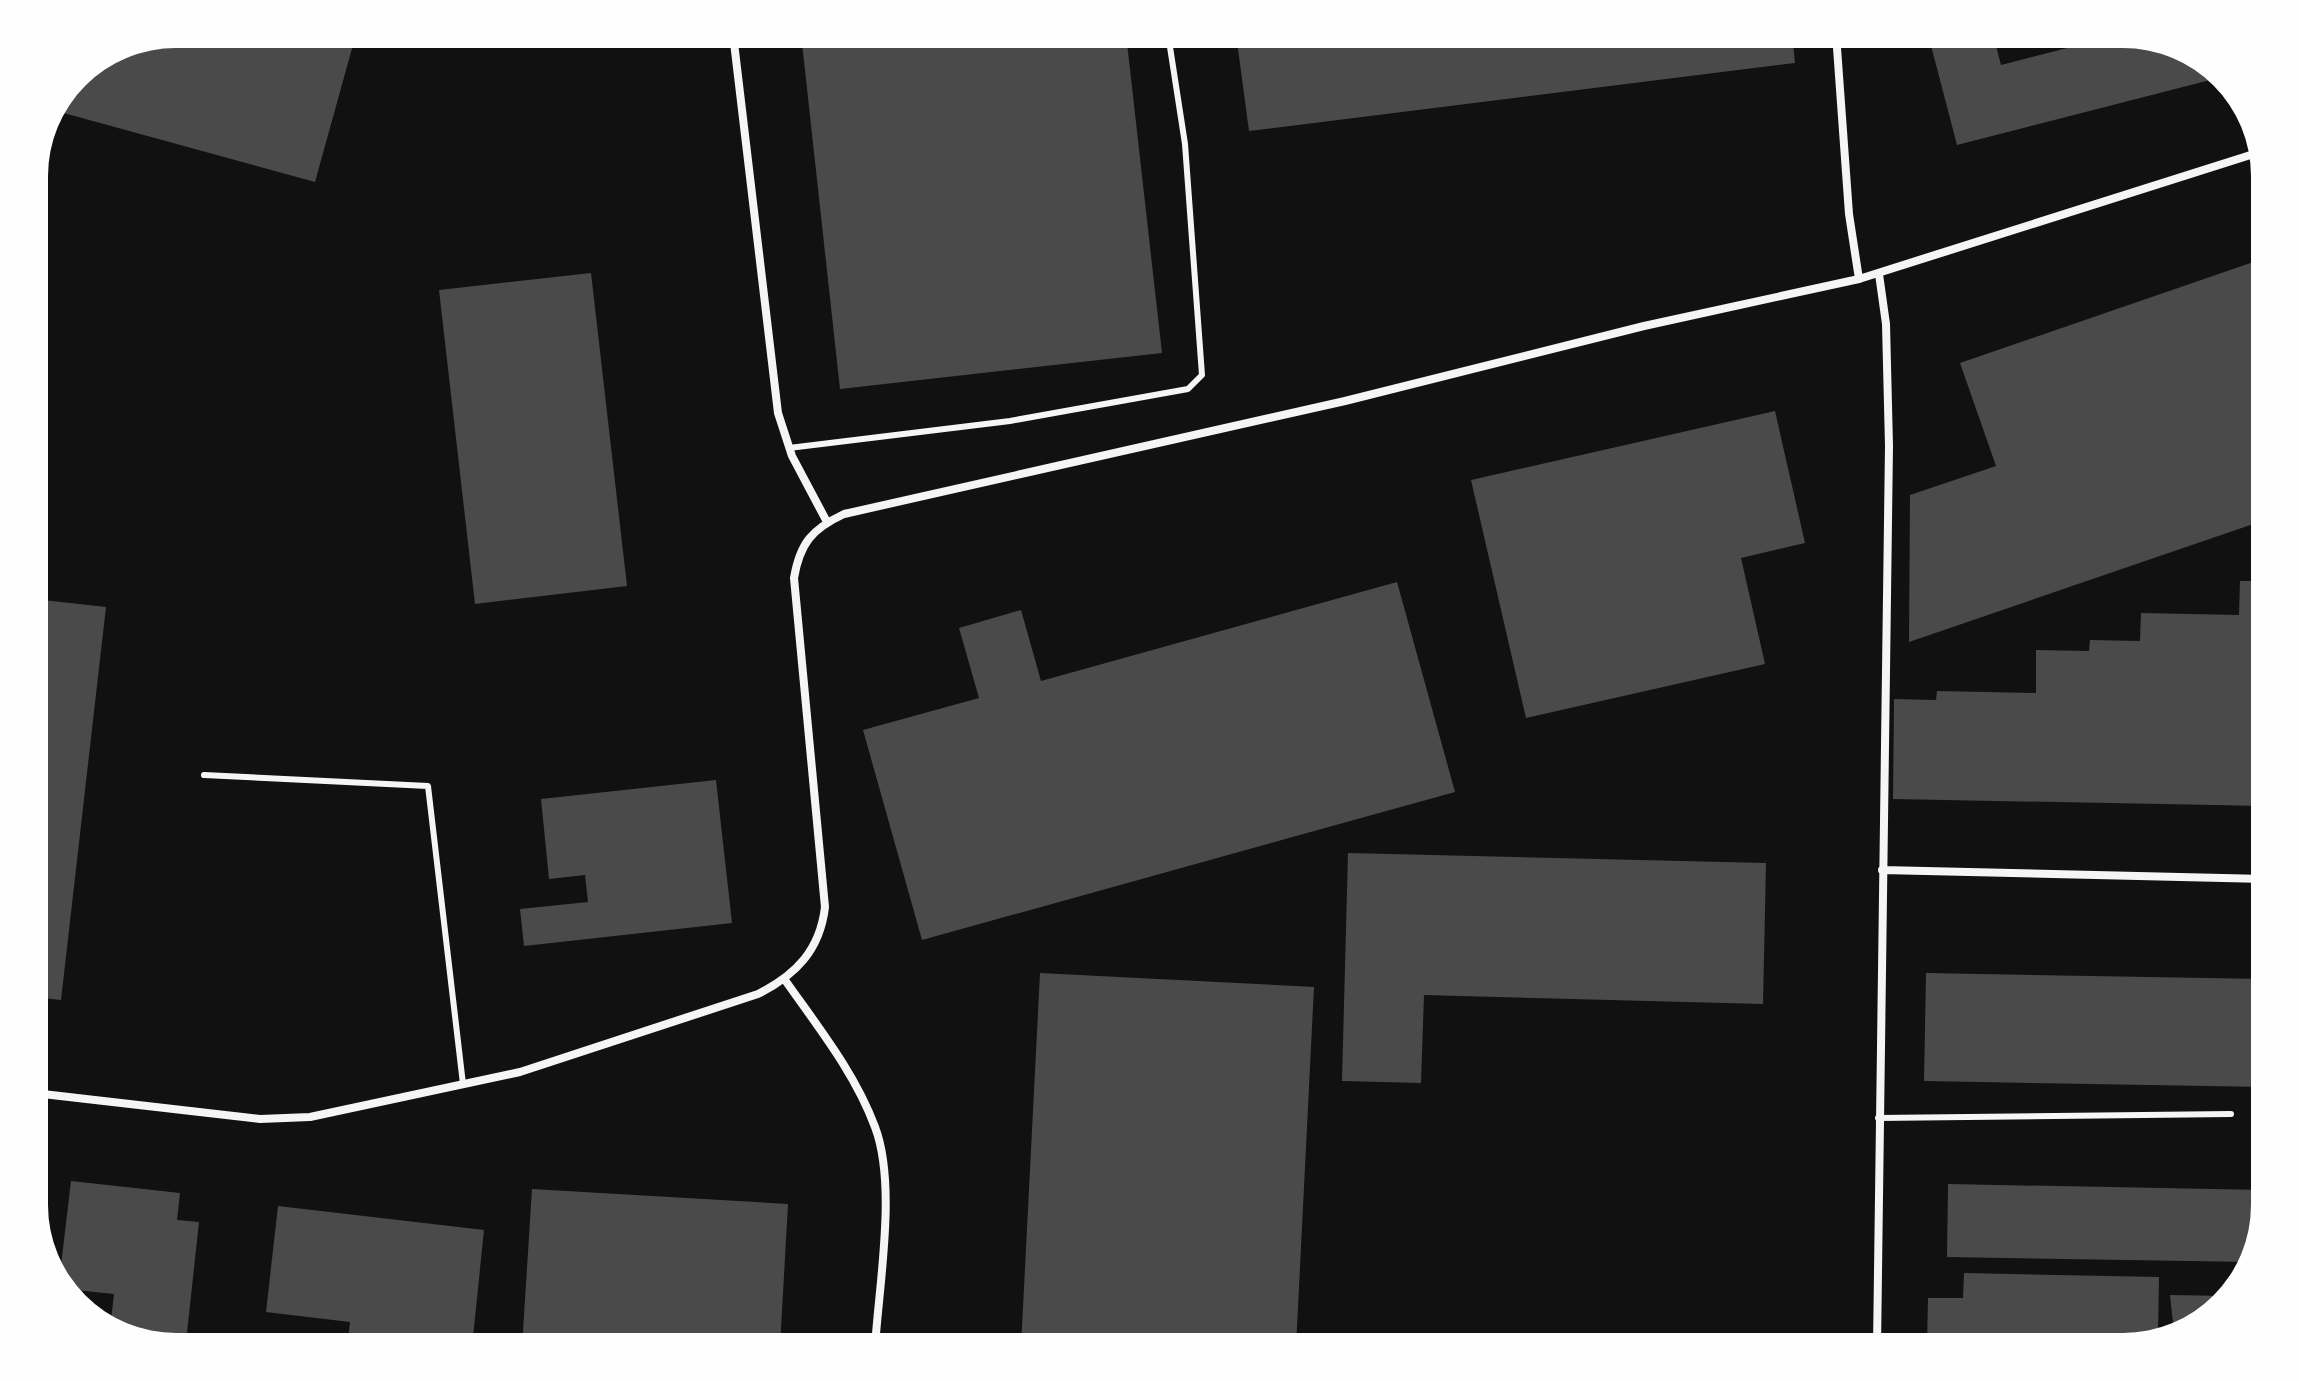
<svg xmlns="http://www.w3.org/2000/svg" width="2299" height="1381" viewBox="0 0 2299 1381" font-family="'Open Sans',sans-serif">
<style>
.building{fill:#4a4a4a}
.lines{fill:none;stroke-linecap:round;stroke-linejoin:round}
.service{stroke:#f5f5f5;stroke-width:6}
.minor{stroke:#f5f5f5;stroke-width:8}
</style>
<rect width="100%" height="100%" fill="#111"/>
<path class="building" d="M177 34H356L315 182 60 112 76 75 122 45Z
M801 34H1126L1162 353 840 389Z
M1236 34H1792L1795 63 1249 131Z
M1928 34H1993L2001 65 2122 34 2194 53 2218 78 1957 145Z
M2265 258V520L1909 642 1910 495 1996 466 1960 363Z
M591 273 627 586 475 604 439 290Z
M1775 411 1805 543 1741 558 1765 664 1526 718 1471 480Z
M2240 581H2265V806L1893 799 1894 699 1936 700 1937 691 2036 693V650L2089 651 2090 640 2140 641 2141 613 2239 615Z
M1397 582 1455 792 922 940 863 730 979 698 959 628 1021 610 1041 681Z
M34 599 106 607 61 1000 34 997Z
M716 780 732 923 524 946 520 909 588 902 585 875 549 879 541 799Z
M1348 853 1766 863 1763 1004 1424 995 1421 1083 1342 1081Z
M1040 973 1314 987 1296 1347H1021Z
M1926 973 2265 979V1087L1924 1081Z
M71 1181 180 1193 177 1220 199 1222 186 1342 110 1329 114 1294 66 1289 59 1282Z
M1948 1184 2265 1190V1205L2250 1262 1947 1257Z
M532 1189 788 1204 780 1347H522Z
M278 1206 484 1230 472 1347H347L350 1322 266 1312Z
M1964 1273 2159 1277 2158 1337 2123 1347H1927L1928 1298H1963Z
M2170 1295 2226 1296 2194 1328 2174 1333Z"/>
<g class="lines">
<path class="service" d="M789 448 1010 421 1188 389 1202 375 1185 144 1168 34
M204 775 428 786 463 1084
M1878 1118 2231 1114"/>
<path class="minor" d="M733 34 778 413 792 456 827 522
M1836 34 1849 214 1859 279
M1882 870 2265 879
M785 980C818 1027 855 1073 875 1127 897 1185 879 1284 875 1347
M34 1093 260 1119 310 1117 520 1072 758 994C796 975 820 950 825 907L794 578C800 543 812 529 844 514L1345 401 1644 326 1859 279 2260 152
M1877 1347 1889 446 1886 324 1879 274"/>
</g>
<path d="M0 0H2299V1381H0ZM176 48H2123A128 128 0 0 1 2251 176V1205A128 128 0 0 1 2123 1333H176A128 128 0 0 1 48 1205V176A128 128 0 0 1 176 48Z" fill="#fefefe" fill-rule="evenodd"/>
</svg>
